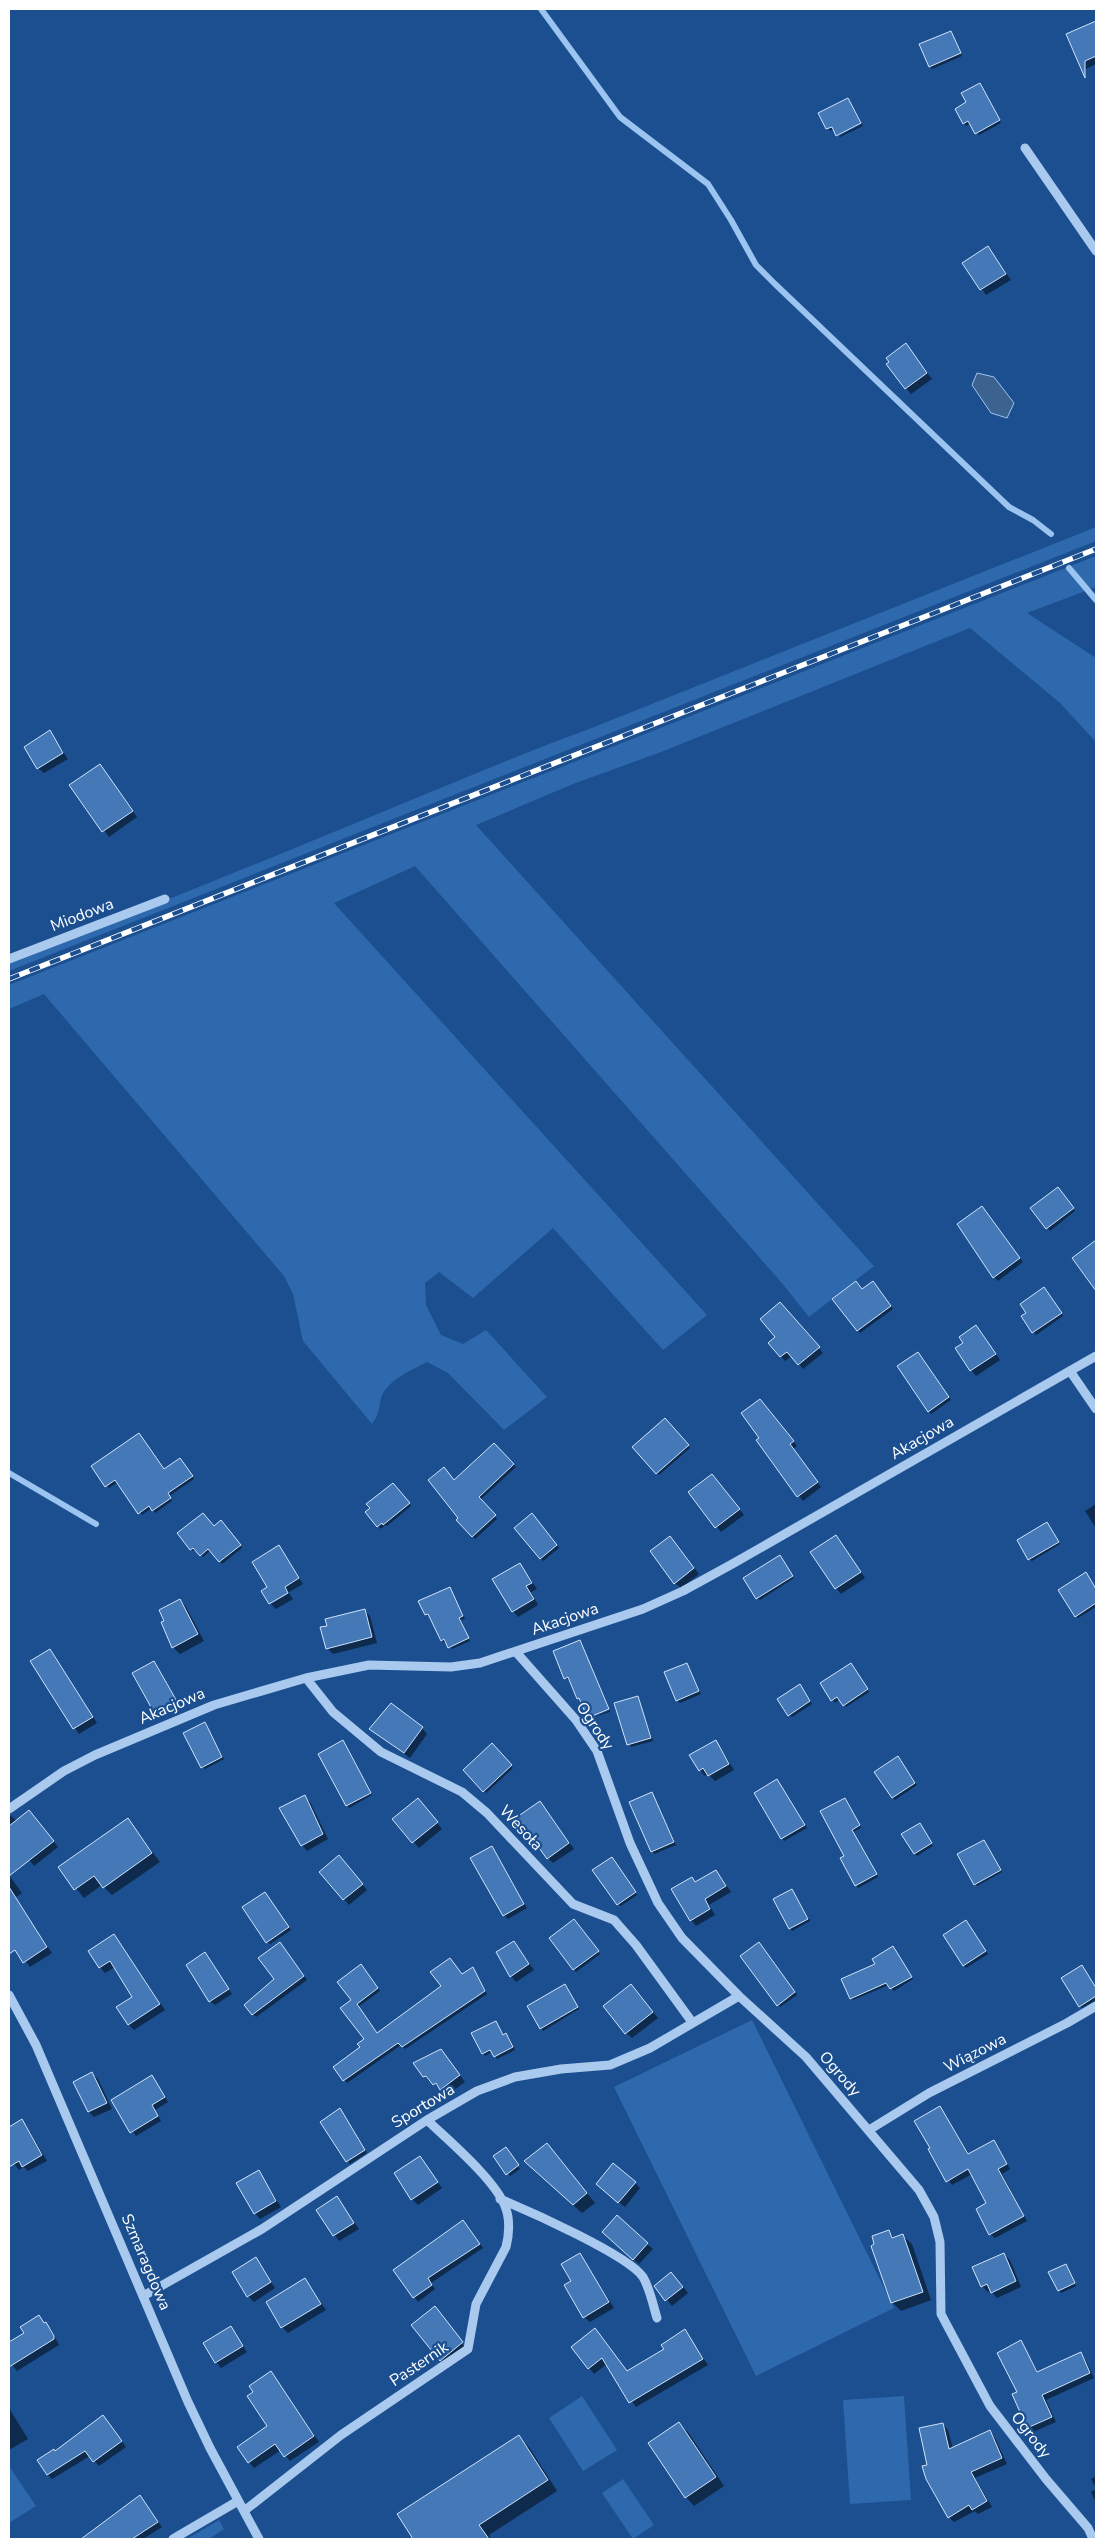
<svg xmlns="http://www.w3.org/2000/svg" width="1105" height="2548" viewBox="0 0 1105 2548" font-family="'Nunito Sans',sans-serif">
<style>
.green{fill:#2e69ad}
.water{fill:#3c6290;stroke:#9cc4f0}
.shadow{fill:#0007}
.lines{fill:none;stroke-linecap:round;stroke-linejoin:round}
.stream{stroke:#9cc4f0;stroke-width:6}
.building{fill:#4478b7;stroke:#cfe3fa}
.minor{stroke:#a9c9ee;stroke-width:9}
.rail-casing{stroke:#fff;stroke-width:5.5}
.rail{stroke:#1b4f8f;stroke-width:4;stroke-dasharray:11;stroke-linecap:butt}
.labels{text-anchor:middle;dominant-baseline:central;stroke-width:4.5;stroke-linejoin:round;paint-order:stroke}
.street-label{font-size:16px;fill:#fff;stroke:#1b4f8f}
</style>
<rect width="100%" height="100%" fill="#1b4f8f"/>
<path class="green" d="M1096 527V541L9 971V962C151 908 292 849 433 791 483 771 533 749 584 731Z
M1096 556V587L1027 613 1096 658V742L1060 703 970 628 661 752 573 784 476 825 874 1266 809 1317 781 1282 415 866 334 903 707 1315 663 1350 553 1228 473 1298 439 1272 425 1283 426 1305 441 1335 463 1344 486 1330 547 1397 504 1430 448 1373 427 1362C412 1370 387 1380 381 1398 378 1410 380 1413 372 1424L303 1341 293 1294 284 1276 44 994 9 1009V985Z
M752 2020 894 2308 756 2376 614 2087Z
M582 2396 617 2450 583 2471 549 2418Z
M904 2396 911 2500 850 2504 843 2400Z
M9 2466 36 2506 9 2523Z
M623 2479 654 2525 633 2539 602 2493Z
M219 2520 224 2529 209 2539H187Z"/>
<path class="water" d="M977 373 994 377 1014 403 1007 418 991 413 972 385Z"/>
<path class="shadow" d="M1094 23 1096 64 1086 69 1080 63Z
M951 32 962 56 932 69 930 66Z
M982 87 1001 123 979 135 971 123 966 126 964 124 956 109 968 103Z
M848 100 861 122 837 134 834 129 830 131 820 114Z
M862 124 863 126 840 137 839 136Z
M988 248 1011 280 986 295 964 263Z
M906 345 932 379 911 394 906 388Z
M50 732 68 759 44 773 38 768Z
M99 765 137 817 109 837 71 786Z
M1060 1191 1075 1211 1050 1231 1032 1208Z
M982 1208 1023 1262 998 1281 994 1277Z
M875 1285 893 1309 860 1333 834 1299Z
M1047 1291 1063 1316 1036 1335 1023 1316Z
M785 1308 823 1353 803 1369 792 1356 785 1361 781 1356Z
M976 1327 1000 1360 976 1376 971 1370 964 1343Z
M920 1356 951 1400 931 1414 899 1366Z
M765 1405 797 1446 793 1449 821 1487 803 1501 757 1440 761 1438Z
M665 1420 690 1448 659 1475 634 1447Z
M494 1444 516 1467 480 1500 497 1519 475 1539 458 1520 460 1518 454 1482Z
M183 1462 194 1479 169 1496 172 1501 155 1513 152 1508 142 1515 118 1482 109 1488 93 1467 164 1470Z
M712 1475 744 1515 721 1532 690 1493Z
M395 1487 411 1506 387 1526 385 1525 381 1529 366 1512Z
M1096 1504V1528L1085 1511Z
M534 1517 559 1548 543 1561 541 1558Z
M223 1524 242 1548 222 1564 211 1550 203 1557 196 1550 194 1551 191 1549 214 1527Z
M1047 1524 1060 1544 1032 1561 1029 1559Z
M836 1536 865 1578 841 1594 836 1588Z
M675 1543 699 1574 681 1588 675 1583Z
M279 1547 303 1584 270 1603 269 1587Z
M782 1559 794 1578 760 1600 757 1598Z
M520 1564 537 1589 531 1592 538 1605 518 1617 513 1611Z
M1088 1576 1096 1590V1607L1078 1618 1076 1616Z
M450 1588 465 1619 461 1620 470 1641 452 1649 447 1642 444 1643 442 1640 430 1616 426 1615Z
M291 1592 289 1593 293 1599 276 1609 271 1604Z
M180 1600 186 1607 204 1641 180 1654 173 1647Z
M364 1610 370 1616 377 1643 333 1654 327 1648 328 1626Z
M580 1641 609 1708 593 1715 591 1710 588 1712 585 1709 570 1680 565 1678Z
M50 1651 97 1723 79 1734 32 1662Z
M687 1664 701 1694 680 1703 677 1700Z
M156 1665 181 1708 160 1719 158 1717Z
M853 1667 869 1692 846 1707 840 1699 835 1703 822 1684Z
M802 1688 812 1704 792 1717 789 1715Z
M638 1697 653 1741 631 1747 616 1704Z
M610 1710V1712L594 1717Z
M205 1724 224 1759 205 1769 202 1767Z
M422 1728 427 1734 410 1758 371 1729Z
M716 1741 734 1770 715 1781 708 1774 705 1776 700 1770Z
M345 1744 372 1795 349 1808 347 1805Z
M492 1745 513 1768 486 1793 464 1770Z
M900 1760 917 1785 895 1800 892 1797Z
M777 1781 807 1828 784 1841 756 1793Z
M652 1793 676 1845 654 1854 630 1802Z
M305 1797 310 1802 328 1839 307 1851 302 1845Z
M845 1799 861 1828 853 1832 878 1877 858 1888 841 1859 846 1856Z
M540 1803 574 1849 553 1863 548 1858Z
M423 1805 442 1829 419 1848 394 1819Z
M9 1809 10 1815 17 1821 35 1817 58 1847 34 1866 9 1835Z
M128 1820 160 1862 112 1895 102 1885 84 1898 60 1868Z
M922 1827 933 1846 917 1856 915 1854Z
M984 1841 1002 1872 977 1886 975 1884Z
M492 1848 527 1908 508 1919 504 1915Z
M614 1861 637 1895 621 1906 618 1904Z
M345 1863 367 1890 349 1905 321 1872Z
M716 1871 731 1892 709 1905 715 1915 696 1926 691 1920V1878L696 1883Z
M9 1875 22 1893 9 1902Z
M792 1890 810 1921 792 1931 790 1928Z
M265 1893 291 1930 270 1944 267 1942Z
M25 1915 52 1953 30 1967 9 1938V1925Z
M576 1923 600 1954 576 1972 551 1938Z
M968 1924 988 1954 966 1968 944 1935Z
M114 1936 165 2010 134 2030 129 2025 134 1997 115 1967 105 1973 100 1967Z
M514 1942 534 1970 516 1982 511 1976Z
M761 1946 797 1995 780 2007 778 2005Z
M283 1947 307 1980 256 2017 253 2014 275 1980Z
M895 1950 913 1979 894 1991 889 1985 853 2000 851 1998 877 1964Z
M205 1954 232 1994 215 2005 210 2001Z
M1082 1967 1096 1988V2000L1082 2008 1080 2006Z
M363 1968 380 1991 358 2007 378 2034 442 1987 473 1969 487 1994 405 2049 401 2045 347 2083 335 2067 361 2048 366 2039 352 2001Z
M567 1988 579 2009 543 2031 541 2028Z
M636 1991 658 2018 632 2038 626 2033Z
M496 2022 504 2036 509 2037 515 2050 497 2059 492 2052 485 2056 483 2053Z
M441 2050 465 2082 447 2095 432 2081 430 2082 415 2064Z
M92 2074 98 2079 112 2109 94 2117 89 2112Z
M152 2077 168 2102 155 2110 161 2121 136 2136 112 2100Z
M940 2107 969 2154 993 2141 998 2146 1010 2169 1002 2174 1027 2221 995 2238 990 2234 988 2203 972 2174 952 2185 948 2180Z
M340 2110 367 2153 350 2164 321 2122Z
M22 2121 27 2127 47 2161 28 2171 24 2167 19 2170 9 2157V2128Z
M547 2144 595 2203 582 2213 534 2170Z
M506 2149 520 2169 510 2176 495 2157Z
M420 2158 442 2188 418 2205 412 2199Z
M258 2172 281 2207 260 2219 255 2213Z
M635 2183 640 2188 625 2207 603 2190Z
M337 2198 359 2229 339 2241 318 2211Z
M467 2225 483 2248 431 2283 435 2289 418 2302 395 2270Z
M888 2232 895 2238 903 2236 912 2244 931 2300 901 2311 892 2302 876 2245Z
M609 2237 647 2244 653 2249 639 2264Z
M1004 2254 1010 2260 1021 2287 997 2298 991 2291 988 2292 982 2286Z
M580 2255 614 2308 590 2322 584 2317 573 2282Z
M255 2259 275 2288 254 2302 248 2296Z
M1065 2265 1076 2286 1061 2293 1059 2291Z
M305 2279 326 2310 288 2333 282 2327Z
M677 2279 688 2293 672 2306 656 2286Z
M440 2314 467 2351 446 2365 441 2360Z
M39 2317 51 2329 59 2345 17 2371 9 2361V2344L26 2333Z
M231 2328 247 2352 221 2368 216 2362Z
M685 2331 708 2365 636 2407 607 2364 594 2374 572 2347 600 2335 628 2372 666 2350Z
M1021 2342 1039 2373 1080 2354 1085 2359 1094 2378 1046 2400 1056 2422 1033 2432 1028 2427 1019 2392Z
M271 2372 319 2442 290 2461 281 2450 254 2468 249 2462 269 2426Z
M9 2408 28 2439 9 2450Z
M108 2422 126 2447 99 2466 90 2456 52 2479 48 2475 39 2460Z
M679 2424 688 2432 724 2486 694 2506 686 2497Z
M942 2424 948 2430 953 2449 990 2432 995 2438 1007 2464 975 2478 992 2507 978 2514 975 2511 954 2522 949 2517 929 2466Z
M519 2437 529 2447 557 2491 489 2535 491 2539H414L398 2515Z
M1096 2476V2488L1091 2479Z
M1096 2489V2503L1091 2492Z
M140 2497 162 2527 143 2539H136L132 2534 126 2539H85Z"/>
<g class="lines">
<path class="stream" d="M541 9 620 117 708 184 731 220 756 265 775 284 1009 507 1033 520 1051 534
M1069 568 1096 600
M9 1473 96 1524"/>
</g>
<path class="building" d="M1096 21V56L1085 61V78L1066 34Z
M951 31 961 53 929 67 919 44Z
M980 83 1000 120 975 134 968 121 963 124 955 109 966 102 961 93Z
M848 98 861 123 836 136 832 127 826 129 818 113Z
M988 246 1006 274 980 290 962 263Z
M906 343 927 373 905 389 886 364 889 362 886 358Z
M50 730 63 753 37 769 24 747Z
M100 764 133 811 102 832 69 785Z
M1058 1187 1074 1208 1046 1229 1030 1208Z
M982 1206 1020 1258 993 1278 957 1224Z
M1096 1240V1291L1072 1258Z
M856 1281 862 1289 873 1281 891 1306 857 1331 832 1299Z
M1044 1287 1062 1313 1032 1333 1021 1316 1026 1313 1020 1304Z
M780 1302 820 1347 798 1365 787 1352 780 1357 768 1343 775 1337 760 1319Z
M976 1325 996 1354 970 1371 955 1348 963 1343 959 1337Z
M918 1352 949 1397 928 1412 897 1366Z
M760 1399 794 1441 790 1444 818 1482 797 1497 756 1440 759 1438 741 1413Z
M665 1418 689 1445 656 1474 632 1447Z
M139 1433 164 1469 180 1458 193 1476 168 1493 171 1498 152 1511 149 1506 138 1514 115 1480 105 1487 91 1466Z
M494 1443 514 1464 479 1497 496 1515 472 1537 456 1520 458 1518 428 1480 444 1467 454 1480Z
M712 1474 740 1509 715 1528 688 1492Z
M393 1483 410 1503 383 1525 382 1523 377 1527 365 1512 370 1508 366 1504Z
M203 1513 214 1526 221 1520 241 1545 219 1562 208 1549 200 1556 193 1548 190 1550 177 1533Z
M532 1513 557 1545 540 1559 514 1528Z
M1047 1522 1059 1542 1028 1560 1017 1540Z
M836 1535 861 1572 835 1589 810 1552Z
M670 1536 694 1568 674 1584 650 1551Z
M279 1545 299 1578 285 1587 288 1593 269 1604 261 1591 267 1587 252 1562Z
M780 1555 793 1576 756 1599 743 1578Z
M520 1563 532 1583 526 1586 534 1599 512 1612 492 1579Z
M1086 1572 1096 1589V1603L1075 1617 1058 1590Z
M450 1587 463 1616 459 1618 469 1638 448 1648 444 1639 441 1641 428 1614 425 1615 418 1601Z
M180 1599 198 1634 172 1648 161 1622 164 1621 159 1610Z
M365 1609 372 1637 326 1649 320 1627 327 1626 325 1619Z
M580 1640 609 1709 592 1716 589 1708 584 1710 579 1698 577 1699 568 1677 564 1679 553 1651Z
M50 1649 93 1717 73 1729 30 1661Z
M154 1661 179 1705 157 1718 132 1673Z
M687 1663 699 1691 676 1701 664 1672Z
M851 1663 868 1689 843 1706 837 1697 831 1701 820 1683Z
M800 1684 810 1701 788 1716 777 1699Z
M638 1696 651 1738 627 1745 614 1703Z
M391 1703 423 1727 404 1753 369 1729Z
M205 1722 222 1757 201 1768 183 1733Z
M343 1740 371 1793 346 1806 318 1754Z
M716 1740 729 1764 708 1776 703 1768 699 1771 689 1755Z
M492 1743 512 1765 483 1792 463 1770Z
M898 1756 915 1783 892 1798 874 1772Z
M777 1779 805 1825 781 1839 754 1793Z
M652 1792 674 1842 651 1852 629 1802Z
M305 1795 323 1834 301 1846 279 1808Z
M418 1798 438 1822 412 1843 392 1819Z
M845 1798 860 1825 852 1830 877 1874 855 1886 840 1858 844 1856 820 1811Z
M540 1801 569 1843 547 1859 517 1817Z
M29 1810 54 1841 9 1876V1826Z
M128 1818 152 1853 103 1888 94 1876 74 1890 58 1867Z
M920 1823 932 1843 914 1854 901 1834Z
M984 1840 1001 1870 974 1885 957 1854Z
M492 1846 524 1904 503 1916 470 1858Z
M339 1855 363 1884 343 1900 319 1872Z
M612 1857 636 1892 617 1905 592 1870Z
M716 1870 726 1886 705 1899 710 1909 690 1921 671 1889 692 1877 695 1882Z
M9 1887 47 1947 23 1963 15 1950 9 1954Z
M792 1889 808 1919 789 1929 773 1899Z
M265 1892 289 1927 266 1943 242 1907Z
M574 1919 599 1951 573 1970 549 1938Z
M966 1920 986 1951 963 1966 943 1935Z
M114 1934 160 2004 128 2025 116 2007 132 1997 110 1961 99 1968 88 1951Z
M514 1941 529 1964 510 1977 496 1952Z
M280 1942 304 1976 252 2015 244 2005 274 1979 258 1958Z
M759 1942 795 1992 777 2006 740 1956Z
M893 1946 912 1977 890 1989 886 1983 850 1999 841 1979 875 1964 872 1959Z
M205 1952 229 1989 209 2002 186 1965Z
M450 1958 462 1974 473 1967 485 1991 402 2047 398 2043 343 2081 333 2067 360 2047 357 2044 364 2039 340 2008 351 2000 337 1982 361 1964 378 1988 357 2004 377 2033 441 1986 430 1972Z
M1082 1965 1096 1988V1996L1079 2007 1061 1978Z
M565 1984 578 2007 540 2029 527 2006Z
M631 1984 653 2012 625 2034 603 2006Z
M496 2021 503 2035 506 2033 513 2047 494 2057 490 2050 482 2054 471 2033Z
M441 2049 460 2075 440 2090 436 2083 433 2085 426 2076 423 2077 413 2063Z
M92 2072 107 2103 88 2112 73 2082Z
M152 2075 165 2097 152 2105 158 2116 130 2133 111 2100Z
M940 2106 968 2154 994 2140 1007 2164 998 2169 1024 2216 989 2235 976 2209 986 2203 968 2169 946 2182 928 2149 930 2148 914 2121Z
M340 2108 365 2150 346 2162 320 2122Z
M22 2119 42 2155 22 2167 19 2161 9 2167V2127Z
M547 2143 587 2193 573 2205 524 2161Z
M506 2147 519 2165 506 2175 493 2156Z
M420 2156 438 2182 411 2200 394 2173Z
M613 2163 636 2182 618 2203 596 2184Z
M259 2170 276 2201 254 2214 236 2183Z
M337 2196 354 2223 333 2236 316 2210Z
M617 2215 648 2243 633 2260 602 2232Z
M463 2220 480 2244 428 2278 432 2285 413 2298 393 2270Z
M889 2230 892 2238 903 2234 923 2292 891 2303 871 2246 874 2244 872 2236Z
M580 2253 609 2302 583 2318 564 2285 571 2281 561 2264Z
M1004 2253 1016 2281 991 2293 987 2284 981 2287 972 2267Z
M256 2257 271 2282 247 2297 232 2272Z
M1066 2264 1075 2283 1058 2291 1048 2272Z
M671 2272 683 2287 665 2301 654 2286Z
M305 2278 321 2304 281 2328 266 2302Z
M435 2306 463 2342 440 2361 411 2325Z
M39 2315 44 2323 46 2322 54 2336V2339L9 2367V2342L24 2333 20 2327Z
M231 2326 243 2346 215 2363 203 2343Z
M595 2328 627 2371 664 2349 661 2345 685 2329 703 2359 629 2403 602 2358 588 2369 571 2347Z
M1021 2340 1037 2372 1081 2352 1090 2373 1042 2395 1052 2417 1027 2428 1012 2394 1017 2392 997 2353Z
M271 2371 314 2436 284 2457 275 2444 248 2463 237 2447 267 2426 247 2396 253 2392 249 2386Z
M103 2415 122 2441 93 2462 85 2451 47 2475 37 2460 54 2449 55 2451Z
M679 2422 716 2477 685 2498 648 2443Z
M943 2423 949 2449 990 2430 1002 2458 971 2472 987 2501 972 2510 969 2505 948 2518 926 2479 922 2466 927 2465 919 2428Z
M519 2435 548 2480 479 2525 489 2539H413L397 2514Z
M140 2495 158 2522 132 2539H81Z"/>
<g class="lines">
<path class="minor" d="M1025 148 1096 251
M9 959 165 899
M1070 1371 1096 1409
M516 1652 576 1720 597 1751 630 1843 658 1903 682 1938 739 1996 806 2057 919 2190 934 2217 940 2242 941 2314 990 2406 1046 2479 1088 2528 1093 2539
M306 1678 333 1712 381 1752 462 1792 487 1813 573 1904 614 1920 636 1945 692 2022
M9 1809 64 1771 95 1755 214 1705 306 1678 369 1665 451 1667 480 1663 643 1609 683 1591 734 1563 1096 1356
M9 1995 36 2045 188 2402 210 2448 259 2539
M869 2130 929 2093 1067 2023 1096 2006
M500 2199C529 2211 628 2255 643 2277 650 2289 653 2305 657 2318
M145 2295 262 2229 427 2120 477 2091 515 2077 561 2069 610 2065 650 2048 739 1996
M244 2511 341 2435 468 2349 476 2304 506 2247C509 2236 510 2220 506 2209 498 2182 448 2140 427 2120
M173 2539 238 2501"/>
<defs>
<path id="rail" d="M9 979 1096 549"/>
</defs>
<use href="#rail" class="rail-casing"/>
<use href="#rail" class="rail"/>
</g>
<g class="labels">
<g class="street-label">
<text transform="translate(82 915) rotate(-21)">Miodowa</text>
<text transform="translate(922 1438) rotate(-30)">Akacjowa</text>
<text transform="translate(565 1619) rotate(-19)">Akacjowa</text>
<text transform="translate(172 1706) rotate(-23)">Akacjowa</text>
<text transform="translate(595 1726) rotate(56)">Ogrody</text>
<text transform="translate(521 1828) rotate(47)">Wesoła</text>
<text transform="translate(975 2053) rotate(-27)">Wiązowa</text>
<text transform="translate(840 2074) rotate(49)">Ogrody</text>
<text transform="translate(423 2106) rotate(-31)">Sportowa</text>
<text transform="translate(146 2262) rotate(67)">Szmaragdowa</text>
<text transform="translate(419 2364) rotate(-34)">Pasternik</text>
<text transform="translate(1031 2435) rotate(52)">Ogrody</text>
</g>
</g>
<rect width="1105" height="2548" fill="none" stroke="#ffffff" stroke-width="20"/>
</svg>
